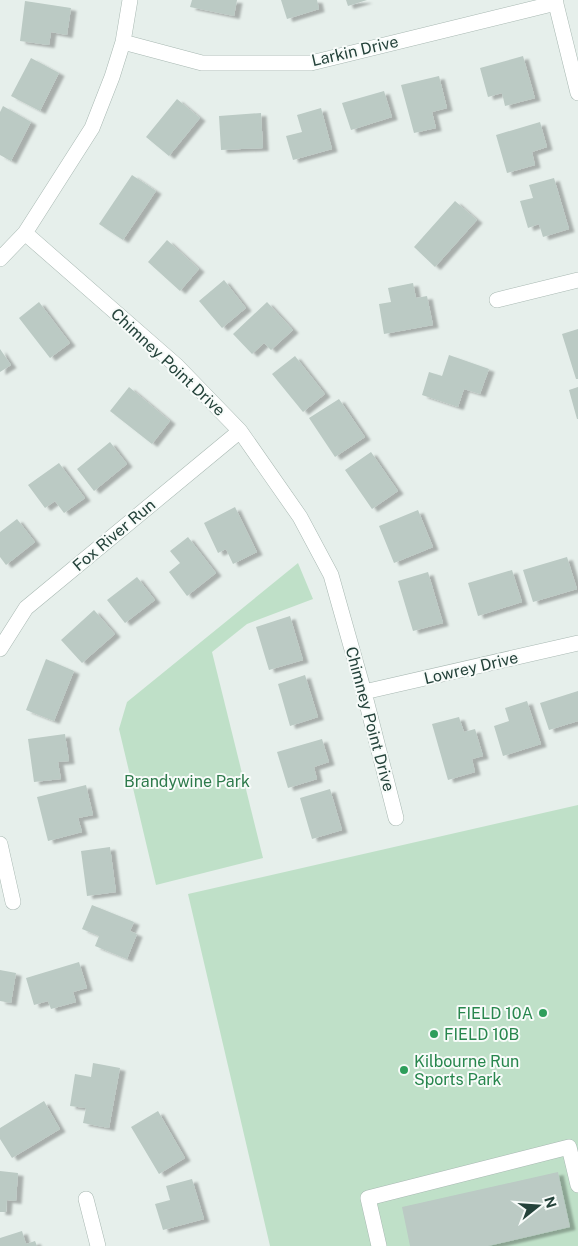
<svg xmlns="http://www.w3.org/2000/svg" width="578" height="1246" viewBox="0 0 578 1246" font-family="'Public Sans',sans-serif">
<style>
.green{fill:#bfe0c8}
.building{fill:#bbcac4;filter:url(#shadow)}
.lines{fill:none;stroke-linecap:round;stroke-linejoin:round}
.minor-casing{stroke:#a8b8b2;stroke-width:16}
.minor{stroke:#fff;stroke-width:15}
.leisure-dot{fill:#2e9e5b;stroke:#f7fbf9;stroke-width:2}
.labels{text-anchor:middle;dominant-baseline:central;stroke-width:4;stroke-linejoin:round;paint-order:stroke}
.street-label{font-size:16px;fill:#24423a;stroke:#f7fbf9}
.park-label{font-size:16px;fill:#2d7a4b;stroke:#f7fbf9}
.leisure-label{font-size:16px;fill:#27864d;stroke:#f7fbf9;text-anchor:start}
</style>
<defs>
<filter id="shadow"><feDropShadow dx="5.5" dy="3" stdDeviation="1" flood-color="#0004"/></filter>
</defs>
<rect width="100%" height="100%" fill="#e6efeb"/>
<path class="green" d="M298 563 313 599 247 624 212 652 263 858 156 885 119 729 127 702Z
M578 805V1246H270L188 894Z"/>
<path class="building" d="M192 0H237L234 16 190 7Z
M281 0H317L319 9 287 19Z
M346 0H367L348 6Z
M25 1 71 8 67 35 51 32 49 45 20 41Z
M523 56 535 98 505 106 502 93 488 97 480 68Z
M31 58 59 73 40 111 11 96Z
M439 76 447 108 432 112 436 128 414 133 401 85Z
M384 91 392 117 351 130 342 103Z
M177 99 200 118 169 156 146 137Z
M3 106 31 122 11 161 0 155V112Z
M321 108 332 149 293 160 286 136 302 132 297 115Z
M261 113 263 148 221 150 219 116Z
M540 122 547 147 532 152 535 165 507 173 496 135Z
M132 175 156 191 123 240 99 224Z
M554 178 569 229 543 237 539 224 528 228 520 201 533 198 529 185Z
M455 201 477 220 435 267 414 247Z
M167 240 199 269 180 291 148 262Z
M224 280 246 308 222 328 199 301Z
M413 283 416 298 427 296 433 325 384 334 379 304 391 302 388 288Z
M39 302 70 343 50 358 19 318Z
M267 302 293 330 271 350 264 343 252 354 233 334Z
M578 329V379H576L562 334Z
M0 349 11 365 0 372Z
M449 355 489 369 480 394 464 389 458 407 422 395 429 372 442 376Z
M295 356 325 394 303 412 272 374Z
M129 387 170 421 152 444 110 411Z
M578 387V419H577L569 390Z
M339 399 365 437 335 457 309 418Z
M110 442 127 464 94 491 77 469Z
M371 452 398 491 372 509 345 470Z
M59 463 85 498 64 513 55 501 45 508 28 485Z
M235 507 257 552 233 564 226 549 218 553 204 523Z
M418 510 433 547 394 563 379 526Z
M17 519 35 542 6 565 0 557V532Z
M188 537 216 573 187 596 169 572 180 563 170 551Z
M567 557 577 589 533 602 523 570Z
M512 570 522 602 478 616 468 583Z
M428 572 443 623 413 631 398 581Z
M137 577 155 600 125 623 107 600Z
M94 610 115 634 82 663 61 640Z
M290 616 303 660 269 670 256 627Z
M46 659 74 671 54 721 26 710Z
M305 675 318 717 290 726 278 684Z
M578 691V721L549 730 540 703Z
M527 701 541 744 503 756 494 726 509 721 505 708Z
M459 717 464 732 475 729 483 756 472 759 475 772 448 780 432 724Z
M65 734 69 761 58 762 61 779 34 782 28 739Z
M322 739 329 762 314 767 317 779 288 788 277 752Z
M86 785 93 815 78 818 82 832 48 841 37 797Z
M330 789 342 830 312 839 300 798Z
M110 847 116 892 87 896 81 851Z
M92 905 134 922 130 931 137 934 127 959 95 946 99 936 82 929Z
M79 962 87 988 73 992 76 1002 51 1009 48 1001 34 1005 26 978Z
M0 970 16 973 11 1003 0 1001Z
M93 1063 120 1068 109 1128 83 1123 86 1108 70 1106 75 1074 91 1077Z
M44 1101 60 1129 12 1158 0 1139V1128Z
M158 1111 185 1158 159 1174 131 1127Z
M0 1171 18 1173 16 1201 7 1200 6 1212H0Z
M558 1172 570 1227 488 1246H410L402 1207Z
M192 1179 204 1219 163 1230 155 1204 170 1200 166 1186Z
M22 1231 26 1244 35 1241 37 1246H0V1238Z"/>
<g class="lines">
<defs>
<path id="minor" d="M555 0 578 93
M123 42 202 63H311L556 3
M25 233 177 366 240 431 300 517 331 575 364 692 396 818
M0 259 25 233 92 128 112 77 123 42 130 0
M497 300 578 280
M0 649 26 608 240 431
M364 692 578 643
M0 844 13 902
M86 1199 98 1246
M379 1246 368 1198 569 1147 578 1185"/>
</defs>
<use href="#minor" class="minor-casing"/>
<use href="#minor" class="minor"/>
</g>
<g class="leisure-dot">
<circle cx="543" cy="1013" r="5"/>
<circle cx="434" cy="1034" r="5"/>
<circle cx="404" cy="1070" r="5"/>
</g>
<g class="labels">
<g class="street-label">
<text transform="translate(355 51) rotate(-13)">Larkin Drive</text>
<text transform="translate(168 362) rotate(43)">Chimney Point Drive</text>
<text transform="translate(114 535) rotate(-40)">Fox River Run</text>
<text transform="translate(471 668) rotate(-13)">Lowrey Drive</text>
<text transform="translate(370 719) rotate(75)">Chimney Point Drive</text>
</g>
<g class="park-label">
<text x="187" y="781">Brandywine Park</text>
</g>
<g class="leisure-label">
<text x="533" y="1013" text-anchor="end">FIELD 10A</text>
<text x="444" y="1034">FIELD 10B</text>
<text x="414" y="1061">Kilbourne Run<tspan x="414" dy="18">Sports Park</tspan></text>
</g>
</g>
<g transform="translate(538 1206) rotate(73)" stroke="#f7fbf9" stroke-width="4" paint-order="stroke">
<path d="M0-4L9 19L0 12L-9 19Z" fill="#24423a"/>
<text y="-8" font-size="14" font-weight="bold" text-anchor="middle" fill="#24423a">N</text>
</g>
</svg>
